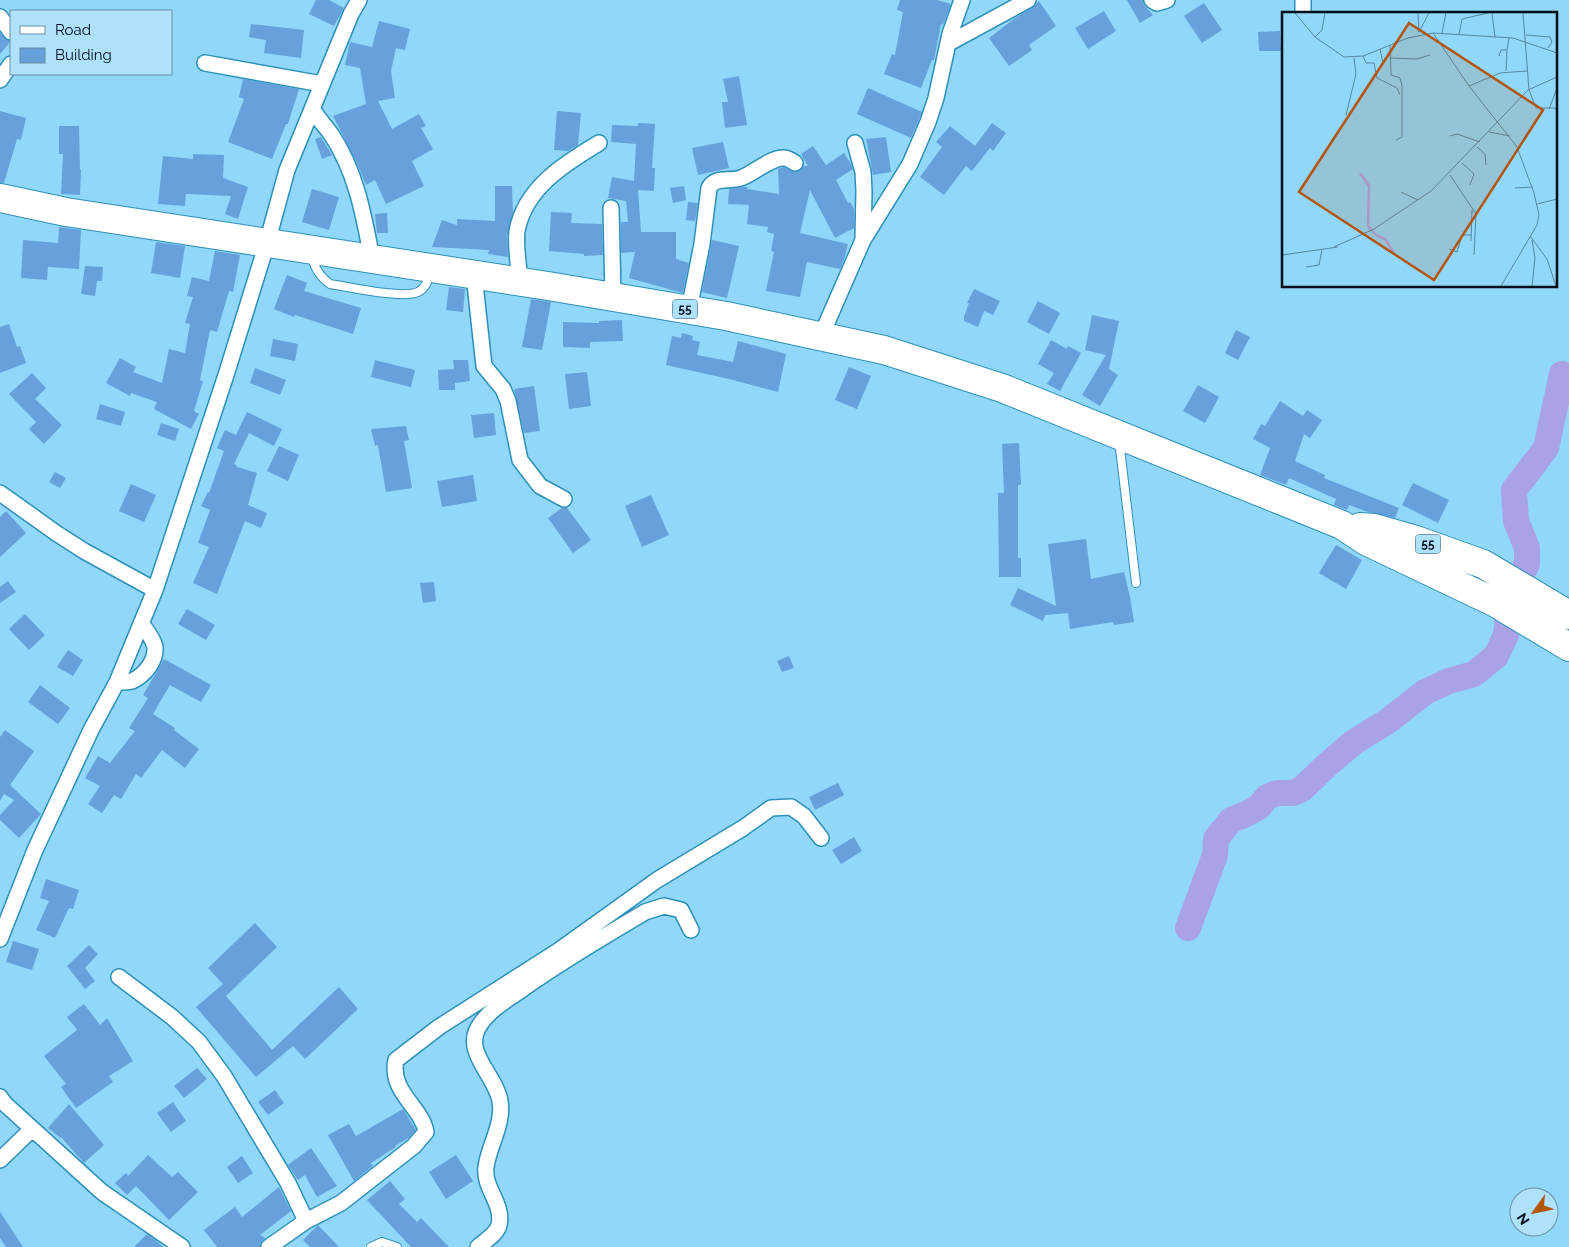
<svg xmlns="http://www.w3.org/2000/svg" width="1569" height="1247" viewBox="0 0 1569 1247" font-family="Raleway,sans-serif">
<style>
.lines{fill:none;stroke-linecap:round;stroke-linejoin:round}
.river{stroke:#aaa2e7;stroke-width:26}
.building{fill:#66a1dc}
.lane-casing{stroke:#2c90b8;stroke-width:10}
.street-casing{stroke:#2c90b8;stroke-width:18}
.highway-casing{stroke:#2c90b8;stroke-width:30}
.lane{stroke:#fff;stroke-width:8}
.street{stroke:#fff;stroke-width:15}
.highway{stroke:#fff;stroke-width:28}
.labels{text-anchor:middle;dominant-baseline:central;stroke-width:4;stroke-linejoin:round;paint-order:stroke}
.shield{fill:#aee2fc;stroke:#344e5c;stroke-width:1}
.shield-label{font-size:12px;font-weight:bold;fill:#000f18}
.inset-river{fill:none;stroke:#aaa2e7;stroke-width:2.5}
.inset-road{fill:none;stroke:#56879f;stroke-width:1}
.view{fill:#b4550c;fill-opacity:0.15;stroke:#b4550c;stroke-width:2.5}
.inset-edge{fill:none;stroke:#000f18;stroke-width:2.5}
</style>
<rect width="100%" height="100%" fill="#90d7f9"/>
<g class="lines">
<path class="river" d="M1188 928 1215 855 1216 839 1231 820 1244 815 1259 807 1267 797 1277 793H1293L1302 789 1327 765 1354 742 1388 721 1425 692 1449 681 1474 674 1496 656 1506 635 1510 597 1527 564V548L1516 521 1514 490 1546 448 1562 374"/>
</g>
<path class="building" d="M316 0H329L344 8 334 26 309 14Z
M900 0H937L951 4 943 25 941 24 934 60H932L921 88 884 74 892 54 895 55 903 12 897 10Z
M1127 0H1143L1144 5 1153 15 1140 23Z
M1039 1 1056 26 1029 45 1032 50 1009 66 989 38 1018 16 1032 8Z
M1204 3 1222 30 1202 43 1184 16Z
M1104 11 1116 31 1088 49 1075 28Z
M379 21 410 29 405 50 396 48 391 71 395 98 378 101 392 129 419 114 426 126 421 128 433 149 412 161 424 186 386 204 375 180 366 185 355 159 333 116 366 104 360 68 345 65 350 42 372 47Z
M251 24 304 30 301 58 264 53 266 40 249 37Z
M1280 31 1281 51H1259L1258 32Z
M0 33 7 40 11 41 0 54Z
M739 76 747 125 725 128 722 102H728L723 79Z
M243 79 299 89 288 124H286L272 159 228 142 244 99 239 97Z
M868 88 922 112 911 138 857 114Z
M0 111 26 118 21 140 17 139 4 183H0Z
M557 111 581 113 578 145 568 151 554 150Z
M638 123 655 124 652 168H655L654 191 638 190 641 232H676V259L689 263 683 293 629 278 635 252 621 253V222H628L626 201 608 198 612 177 634 181 636 144 611 142 612 125 638 126Z
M992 123 1006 133 993 151 990 148 972 171 966 166 944 195 920 177 942 147 936 142 950 126 975 146Z
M59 126H79L80 169 81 170 80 195 61 194 63 154H59Z
M321 137 332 155 322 159 315 139Z
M886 137 891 172 873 175 866 139Z
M723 142 729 168 698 175 692 148Z
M813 146 826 165 844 153 851 164 853 169 836 180 848 203 850 202 854 209V228L835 238 810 190 800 233 848 244 844 260 840 269 807 262 800 297 766 291 774 252 771 251 774 234 767 232 768 227 747 224 749 205 728 204 729 189 744 187H747V189L779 194 778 169 784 167 794 172 800 171 804 166H808L801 154Z
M193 154 224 155 223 178 248 187 238 219 225 214 231 196 186 194 185 206 158 204 163 156 193 159Z
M495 186H512L513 213 507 236 508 257 488 254 489 250 432 247 442 220 457 225V219L495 221Z
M684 186 686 200 673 203 670 188Z
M312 189 339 197 329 230 302 222Z
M688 202 698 203 695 221 686 220Z
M551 212 572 213 571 223 602 224 603 255 584 256V254L549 251Z
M387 213 388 233H377L375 214Z
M59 227 81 230 79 269 48 267 47 280 21 278 23 240 58 243Z
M712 240 739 246 727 298 702 292Z
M156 242 185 246 180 278 151 273Z
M215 251 240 255 233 292 229 291 217 332 210 330 200 380 203 381 194 411 199 414 191 429 154 409 157 402 131 393 130 396 106 383 120 358 136 367 133 372 162 383 169 349 185 353 190 324 185 323 193 297 187 296 192 277 209 281Z
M85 266 103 267 102 281H97L95 296 81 294Z
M287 275 307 283 304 291 361 308 353 334 295 315 294 317 274 309Z
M449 287 465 289 463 312 446 310Z
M974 289 1000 301 993 315 984 311 978 327 964 321V317L969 303H967Z
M531 299 551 302 542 350 522 347Z
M1038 301 1060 313 1049 334 1027 322Z
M1092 315 1119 321 1109 369 1118 375 1100 406 1082 395 1106 355 1085 350Z
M622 320 623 341 590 342V348L563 347V322L599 323V321Z
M9 324 17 347 20 346 26 363 0 373V327Z
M1236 330 1250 337 1238 360 1225 353Z
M682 333 693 336 692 340 700 342 697 355 733 362 738 341 786 354 778 392 729 379 666 365 672 336 681 338Z
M273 339 298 344 295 361 270 356Z
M1051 340 1067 349 1068 346 1081 353 1060 391 1047 384 1054 373 1038 364Z
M375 360 415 370 411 387 371 377Z
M453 360H468L470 381 455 383V390H439L438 370 454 369Z
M849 367 871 376 857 409 835 400Z
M255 368 286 380 280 395 250 383Z
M587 372 591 406 569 409 565 374Z
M32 373 46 388 35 399 62 425 44 444 29 429 36 422 9 394Z
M1198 385 1219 397 1205 423 1183 411Z
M534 386 540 431 524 433 514 389Z
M1280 401 1303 416 1307 410 1322 420 1310 438 1304 434 1295 461 1325 475 1324 478 1399 508 1395 518 1368 512 1349 505 1347 510 1334 505 1336 499 1289 478 1286 485 1260 475 1270 448 1253 439 1261 424 1265 426Z
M100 404 125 412 121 426 96 419Z
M247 412 282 429 274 446 249 433 234 464 237 466V467L257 473 248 505 267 513 261 528 245 521 217 594 193 583 209 547 198 543 210 510 201 506 208 492 209 493 224 451 217 448 225 430 236 435Z
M494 413 496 435 474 438 471 415Z
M161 423 179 429 175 441 157 435Z
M406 426 409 440 404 441 412 488 386 492 378 445 375 446 371 429Z
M1019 443 1021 485H1018V558H1021V577H999L998 493H1004L1002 444Z
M279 446 299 455 288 481 267 471Z
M55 472 66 478 60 488 49 482Z
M473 475 477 501 442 507 437 481Z
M1413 483 1449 500 1438 523 1402 505Z
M131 484 156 495 144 522 119 511Z
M651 495 669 535 642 547 625 506Z
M562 508H567L591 540 573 553 548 518Z
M6 511 26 533 0 557V517Z
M1086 539 1091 579 1124 572 1130 597 1134 622 1114 625 1113 622 1070 629 1068 613 1045 615 1043 621 1010 605 1018 588 1056 606 1048 544Z
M1336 545 1362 560 1346 589 1319 573Z
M8 581 16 592 0 603V587Z
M434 582 436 601 423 603 420 583Z
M187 609 215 625 206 640 178 624Z
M25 614 45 635 29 650 9 629Z
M68 650 83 660 73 676 57 667Z
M789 656 794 668 782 672 777 661Z
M164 659 211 685 201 702 170 685 153 714 175 728 174 730 199 749 185 768 162 750 141 778 136 774 121 799 114 795 102 813 88 804 100 786 85 778 98 756 110 763 135 731 129 728 148 698 143 695Z
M40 685 70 708 58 724 28 702Z
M5 730 34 751 10 785 41 814 19 838 0 820V815L14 800 4 794 0 801V737Z
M838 783 844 795 815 810 809 797Z
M854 837 862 851 841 864 832 850Z
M46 879 79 890 73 909 69 908 55 938 36 930 49 901 40 898Z
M255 923 277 947 226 996 272 1050 339 987 358 1009 305 1059 293 1046 256 1077 196 1007 223 984 208 968Z
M13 941 39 949 32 970 6 962Z
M89 945 98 954 85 968 95 981 85 989 67 966Z
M84 1004 100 1025 107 1018 133 1061 109 1076 113 1082 76 1108 61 1087 66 1084 44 1056 77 1030 67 1017Z
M197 1068 207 1079 184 1098 174 1086Z
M275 1090 284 1103 268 1115 258 1102Z
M173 1102 186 1121 171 1132 157 1113Z
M69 1104 104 1145 84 1163 61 1137 60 1138 48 1128Z
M403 1109 416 1130 410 1137 395 1146 396 1147 371 1163 373 1166 354 1181 328 1135 349 1124 356 1136Z
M311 1148 337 1186 317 1197 305 1175 298 1180 288 1165Z
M148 1155 172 1177 178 1172 198 1192 169 1220 136 1186 127 1195 115 1183 126 1173 128 1176Z
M456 1155 473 1181 446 1199 429 1172Z
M242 1156 253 1173 238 1183 227 1167Z
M390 1181 405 1199 399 1204 417 1222 421 1218 449 1247H411L367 1200Z
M279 1187 291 1211 260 1235 265 1238 261 1243 260 1247H217L204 1230 235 1207 242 1217Z
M0 1212 23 1247H6L0 1238Z
M318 1225 339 1247H310L303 1240Z
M147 1234 157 1241 163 1247H134Z"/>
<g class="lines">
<defs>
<path id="lane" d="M311 255C315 268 319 276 330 284 350 287 402 299 418 292 426 288 428 280 430 273
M1119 440 1136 583
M371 1247 382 1242 397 1247"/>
<path id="street" d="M1152 0 1157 3 1167 0
M1303 14V0
M0 17 11 32
M949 43 1028 0
M205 63 322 84
M0 80 11 64
M312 109C318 118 325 126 331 134 356 171 364 216 372 259
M855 143 863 172 864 191 863 238
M611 208 613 297
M474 275 484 366 503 389 508 401 520 460 540 486 564 499
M520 282C519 267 515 245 517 231 525 188 564 164 599 143
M689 310 702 244 709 188C715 176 729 182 741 178 753 174 771 157 784 158 788 158 792 161 795 163
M821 336 863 240 910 164 928 122 936 98 950 34 962 0
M0 493 56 533 84 551 155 590
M117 682C121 682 128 682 132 681 145 675 156 661 155 647 153 638 146 630 141 623
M0 939 35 850 91 730 117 682 155 590 226 375 267 243 287 170 351 14 359 0
M119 977 172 1017 199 1042 224 1076 288 1183 306 1221
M0 1097 5 1104 102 1192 182 1247
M0 1160 32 1129
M269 1247 306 1221 341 1203 414 1146 426 1132C422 1107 389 1092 396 1060L439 1027 558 951 657 880 743 828 771 808 791 807 804 816 821 838
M478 1247C485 1241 497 1234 499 1225 504 1204 483 1188 486 1167 489 1145 504 1124 500 1101 496 1076 464 1053 478 1028 486 1013 503 1002 517 993 558 963 602 938 645 912L664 906 681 910 691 930"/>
<path id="highway" d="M0 198 66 212 548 286 726 316 884 350 1002 388 1342 525 1366 541 1494 602 1569 647
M1360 527 1374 528 1416 540 1483 564 1569 615"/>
</defs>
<use href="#lane" class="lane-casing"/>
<use href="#street" class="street-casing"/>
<use href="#highway" class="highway-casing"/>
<use href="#lane" class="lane"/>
<use href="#street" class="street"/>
<use href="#highway" class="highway"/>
</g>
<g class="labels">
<g class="shield">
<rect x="672.5" y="299.5" width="25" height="19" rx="4"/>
<rect x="1415.5" y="534.5" width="25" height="19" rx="4"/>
</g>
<g class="shield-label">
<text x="685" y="309">55</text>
<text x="1428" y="544">55</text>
</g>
</g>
<g transform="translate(1282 12)">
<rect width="275" height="275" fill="#90d7f9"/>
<path class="inset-river" d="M78 161 87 174 86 214 94 223 103 227 112 241"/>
<path class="inset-road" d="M13 1 33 25 62 45 81 44 126 26 151 21 231 26 275 41M136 1 137 20M210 1 213 25M241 1 247 78 254 96H273L275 99M137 20 147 1M151 21 187 74 235 135 252 181 257 203 255 213 219 274M160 21 164 1M177 22 180 7 206 1M244 23 268 25 270 30 266 36M33 25 40 18 43 1M108 33 109 63 118 66 120 74V125L114 128M98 37 101 51 98 54M81 44 84 51H92L95 66 115 76 118 83M217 44 219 38H225L227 26M108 46 135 47 148 43M224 59 225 38M187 74 218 61 245 59M267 97 275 76M64 103 74 62 72 46M207 120 228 124M168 124 175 122 198 130M195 135 203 142 204 153M180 151 192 162 188 173M168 163 194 202 192 243M233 176 251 175M119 180 136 188M255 192 275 187M248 224 265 247 274 274M250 228 253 246 250 274M189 229 190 198M52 235 92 217 149 179 246 78 275 65M167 237 175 240 180 223H189M0 243 56 235M24 255 37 253 40 238"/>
<path class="view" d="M127 11 261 98 152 268 17 180Z"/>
<rect width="275" height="275" class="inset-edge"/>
</g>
<rect x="10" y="10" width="162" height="65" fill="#aee2fc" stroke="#688ea1"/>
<rect x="20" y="26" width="25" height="8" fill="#ffffff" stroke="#688ea1"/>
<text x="55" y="35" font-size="15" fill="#000f18">Road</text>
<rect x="20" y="48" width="25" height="15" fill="#66a1dc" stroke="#688ea1"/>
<text x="55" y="60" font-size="15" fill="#000f18">Building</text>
<g transform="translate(1534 1212) rotate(237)"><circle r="24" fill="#aee2fc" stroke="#688ea1"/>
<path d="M0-4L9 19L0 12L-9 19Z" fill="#b4550c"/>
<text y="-8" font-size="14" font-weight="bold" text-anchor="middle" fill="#000f18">N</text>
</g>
</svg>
